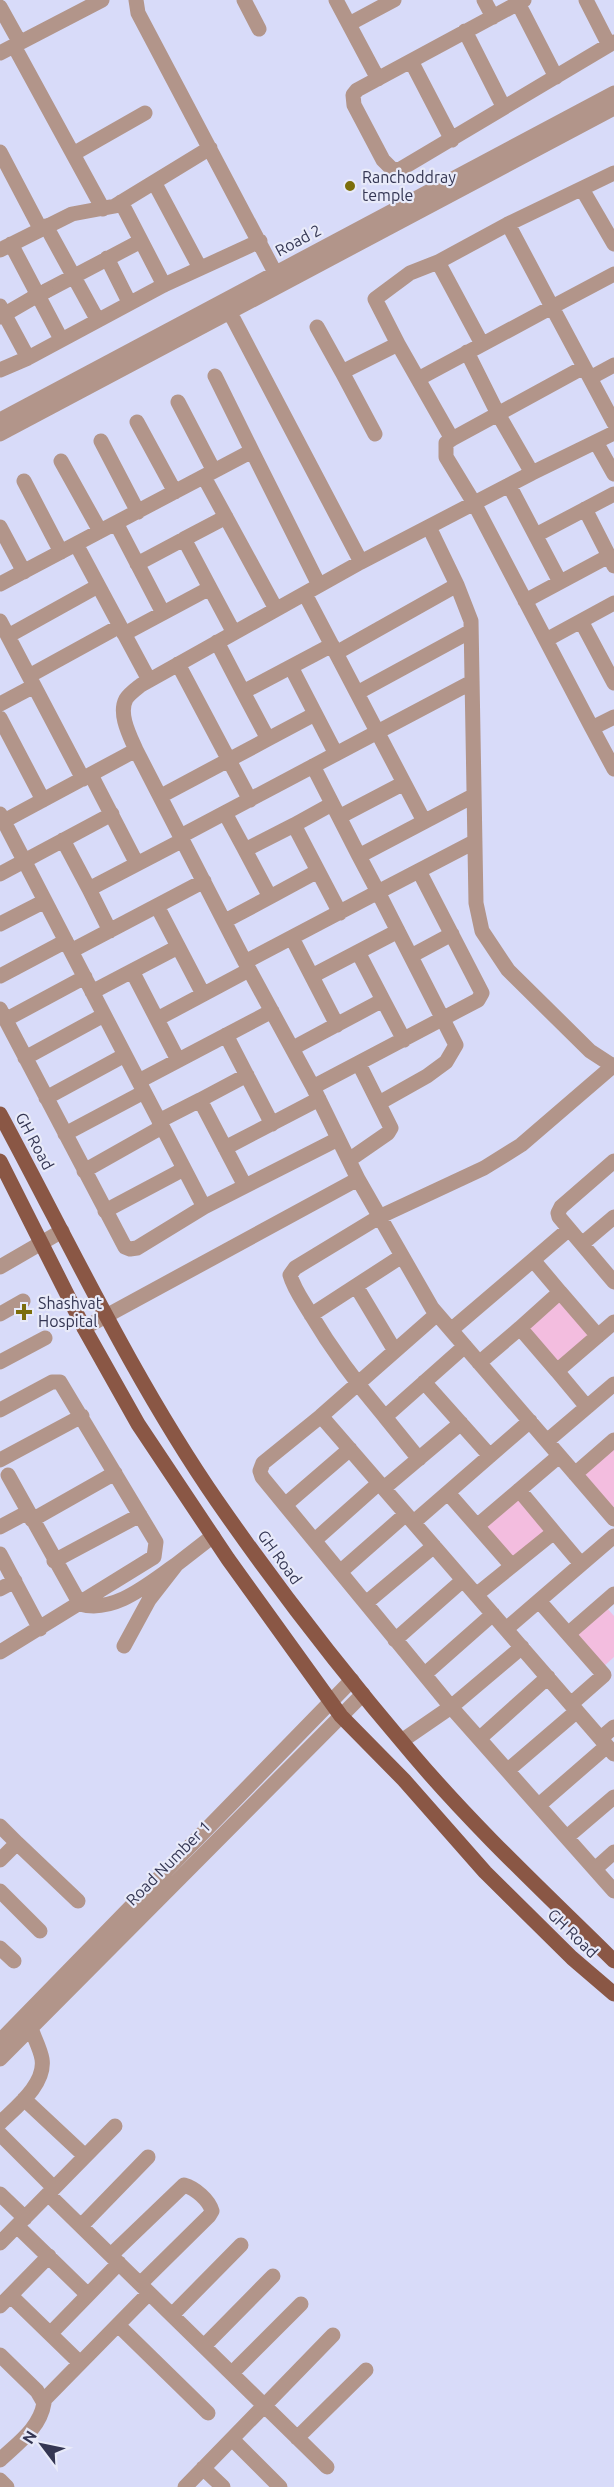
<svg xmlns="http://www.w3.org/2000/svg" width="614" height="2487" viewBox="0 0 614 2487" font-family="Ubuntu,sans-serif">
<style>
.green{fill:#f3bddf}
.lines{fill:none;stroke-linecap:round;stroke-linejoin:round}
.minor{stroke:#b2958a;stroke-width:15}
.major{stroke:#8a5745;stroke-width:15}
.minor-bridge{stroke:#b2958a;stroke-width:15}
.poi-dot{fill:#7c6e0b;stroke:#e8eaf9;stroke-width:2}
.labels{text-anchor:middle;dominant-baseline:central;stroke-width:4.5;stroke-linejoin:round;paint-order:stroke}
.poi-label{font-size:16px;fill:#343653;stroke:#e8eaf9;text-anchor:start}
.street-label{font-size:16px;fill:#343653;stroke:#e8eaf9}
</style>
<rect width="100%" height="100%" fill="#d8dbf9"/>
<path class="green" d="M562 1299 592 1335 556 1365 527 1329Z
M614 1448V1509L584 1473Z
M519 1499 546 1532 513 1559 486 1527Z
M607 1608 614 1616V1657L602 1668 574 1635Z"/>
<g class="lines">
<path class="minor" d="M136 0 138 13 279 280
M244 0 259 29
M336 0 378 79
M484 0 493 17
M524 0 357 90 353 95 354 105 383 160 392 169 399 170 614 42
M586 0 609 45
M518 3 556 77
M0 7 20 43
M349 24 394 0
M465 31 503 106
M14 46 103 209
M0 53 102 0
M411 61 452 140
M0 152 40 228
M73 154 145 113
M154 182 200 268
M582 189 614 244
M121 202 164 285
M508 224 552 307 614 274
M46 226 97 319
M11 244 61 339
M0 250 72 214 115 206 210 148
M107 258 129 302
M438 262 482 344
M46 291 141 241
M226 305 361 562
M0 306 28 358
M0 317 31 299
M317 327 342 372
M398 344 375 299 410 273 438 262 508 224 614 173
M467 352 498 414 532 473
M584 367 452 439 446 443V457L474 503 592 728 614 717
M0 370 28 358 164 285 260 241
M215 376 252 451
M590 378 614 365
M418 379 552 307 614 423
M178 402 214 471
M0 420 614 93
M137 422 175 492
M0 434 614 108
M375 434 342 372 398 344 452 439
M101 441 138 512
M596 442 614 474
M61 461 100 531
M204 477 276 609
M24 481 61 552
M509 485 560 582
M585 509 609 556
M116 523 163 613
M0 527 24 572
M429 527 457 585 471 621 476 903 482 931 508 970 590 1051 613 1066
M536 535 614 494
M76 544 149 680
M137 564 184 539
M0 584 252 451 319 585
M210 588 234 633
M305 594 424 821
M525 601 609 556 614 566
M0 621 83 779
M581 621 614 683
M124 634 210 588 184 539 226 517
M8 636 98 586
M546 640 614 603
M217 642 243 692
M336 653 457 585
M178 664 250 800
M291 667 336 754
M29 676 120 626
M357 693 471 631
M0 704 34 686
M0 718 43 800
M592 728 614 769
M268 739 315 714
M313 766 359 856
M91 775 137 864
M161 796 268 739 243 692 332 645
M225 813 245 850
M0 814 71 951 204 881
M339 817 404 783
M4 821 136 750
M294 825 332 804
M181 836 472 682
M63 840 89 889
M0 874 112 814
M270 897 318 871
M157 906 203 994
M225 921 270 897 245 850 294 825 340 913
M0 924 45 901
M110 931 89 889 183 840
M292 938 337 1025
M358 952 383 1000
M411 956 452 934
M245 962 378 892 359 856 473 796
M132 971 178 947
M0 976 66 941
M312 976 398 931
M92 992 132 971 178 1060
M0 1009 125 1247 130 1249 137 1248 204 1207 71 951
M157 1019 249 970
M5 1020 85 977
M226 1035 272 1124
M293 1048 383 1000 404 1040
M25 1058 104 1015
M139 1081 272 1011
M313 1087 478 1000 482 993 419 871
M46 1098 125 1055
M200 1100 247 1075
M379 1103 427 1076 446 1062 456 1045 378 892 474 842
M159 1121 200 1100 244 1184
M65 1134 144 1092
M225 1148 319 1099
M349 1160 388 1133 391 1128 359 1064
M614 1161 561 1207 558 1213 559 1217 614 1282
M84 1171 162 1127
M358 1179 313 1087 245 962 136 750C130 736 118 714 126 699 129 694 136 689 141 685L361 562 532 473 614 433
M204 1207 338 1139
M105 1211 184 1169
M582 1244 614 1217
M533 1260 569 1229
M0 1267 62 1231
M356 1286 395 1351
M560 1292 598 1336
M0 1314 23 1301
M437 1314 321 1416 614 1754
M311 1315 402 1256
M84 1328 358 1179 432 1308 614 1519
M451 1330 533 1260 560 1292 520 1328
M465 1346 385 1417C357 1384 332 1350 310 1313 303 1301 294 1289 290 1275L295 1268 379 1217 484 1168 521 1145 614 1065
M0 1362 45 1338
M479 1363 520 1328 557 1371 614 1322
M424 1382 490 1456
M587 1407 614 1384
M0 1410 52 1382H60L156 1542 154 1557 0 1652
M321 1416 263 1463 260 1471 262 1477 451 1707 614 1891
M385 1417 419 1459
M547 1441 587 1407 557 1371
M0 1460 82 1416
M575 1474 614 1440
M8 1475 80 1604C115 1614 149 1583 177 1564
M384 1488 461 1423
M448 1493 512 1566 476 1595
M285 1505 350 1449
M32 1520 115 1473
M414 1522 530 1421
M477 1526 559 1456
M0 1527 28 1512
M554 1532 581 1564
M315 1540 379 1483
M0 1554 40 1629
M54 1561 140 1515
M512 1566 554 1532 519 1490
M340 1572 406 1514
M0 1589 15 1581
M539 1601 604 1675 571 1704
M366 1603 434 1546
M506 1629 614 1536
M568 1634 614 1594
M395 1640 463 1580
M124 1646 149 1600 177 1564 213 1536
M425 1674 493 1614
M480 1738 548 1677
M601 1738 614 1727
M403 1740 451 1707 522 1647
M508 1770 577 1711
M539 1805 607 1746
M0 1826 17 1843 0 1860
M567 1837 614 1797
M17 1843 78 1901
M595 1869 614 1852
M0 1891 40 1931
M0 1948 14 1961
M0 2041 352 1680
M0 2059 363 1694
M24 2099 85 2156
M0 2123C16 2107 46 2084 42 2059 40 2048 34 2038 31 2028
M0 2134 54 2188
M0 2194 25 2218
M48 2194 327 2467
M17 2226 88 2295 119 2263
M81 2226 148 2157
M0 2243 115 2126
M111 2255 184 2185C195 2188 209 2200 212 2211L209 2216 140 2284
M11 2296 80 2363
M0 2306 49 2256
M172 2315 241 2245
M118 2325 208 2413
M50 2334 88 2295
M204 2346 273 2276
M0 2355 37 2391 44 2403C40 2428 18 2443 0 2460
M232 2373 301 2304
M44 2400 149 2293
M297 2438 366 2370
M232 2439 280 2487
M203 2468 223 2487
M0 2480 7 2487
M185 2487 333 2335"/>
<path class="major" d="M0 1114C70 1244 133 1379 217 1501 278 1589 345 1675 414 1756 476 1829 546 1894 614 1961
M0 1161 84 1328 138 1424 228 1559 341 1716 404 1780 485 1872 572 1958 614 1994"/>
<path class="minor-bridge" d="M31 299 46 291"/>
</g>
<g class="poi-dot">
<circle cx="350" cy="186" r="6"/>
<path d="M21 1303h6v6h6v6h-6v6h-6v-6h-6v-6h6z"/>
</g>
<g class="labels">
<g class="poi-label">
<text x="362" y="177">Ranchoddray<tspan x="362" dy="18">temple</tspan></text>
<text x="38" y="1303">Shashvat<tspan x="38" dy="18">Hospital</tspan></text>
</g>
<g class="street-label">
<text transform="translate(298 240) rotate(-28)">Road 2</text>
<text transform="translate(35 1141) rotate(62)">GH Road</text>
<text transform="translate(280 1557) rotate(54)">GH Road</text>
<text transform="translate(168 1863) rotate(-45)">Road Number 1</text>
<text transform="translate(573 1933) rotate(44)">GH Road</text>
</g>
</g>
<g transform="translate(42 2445) rotate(302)" stroke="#e8eaf9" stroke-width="4.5" paint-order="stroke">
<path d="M0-4.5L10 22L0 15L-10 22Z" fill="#343653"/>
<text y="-9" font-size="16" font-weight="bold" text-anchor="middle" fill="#343653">N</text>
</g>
</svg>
